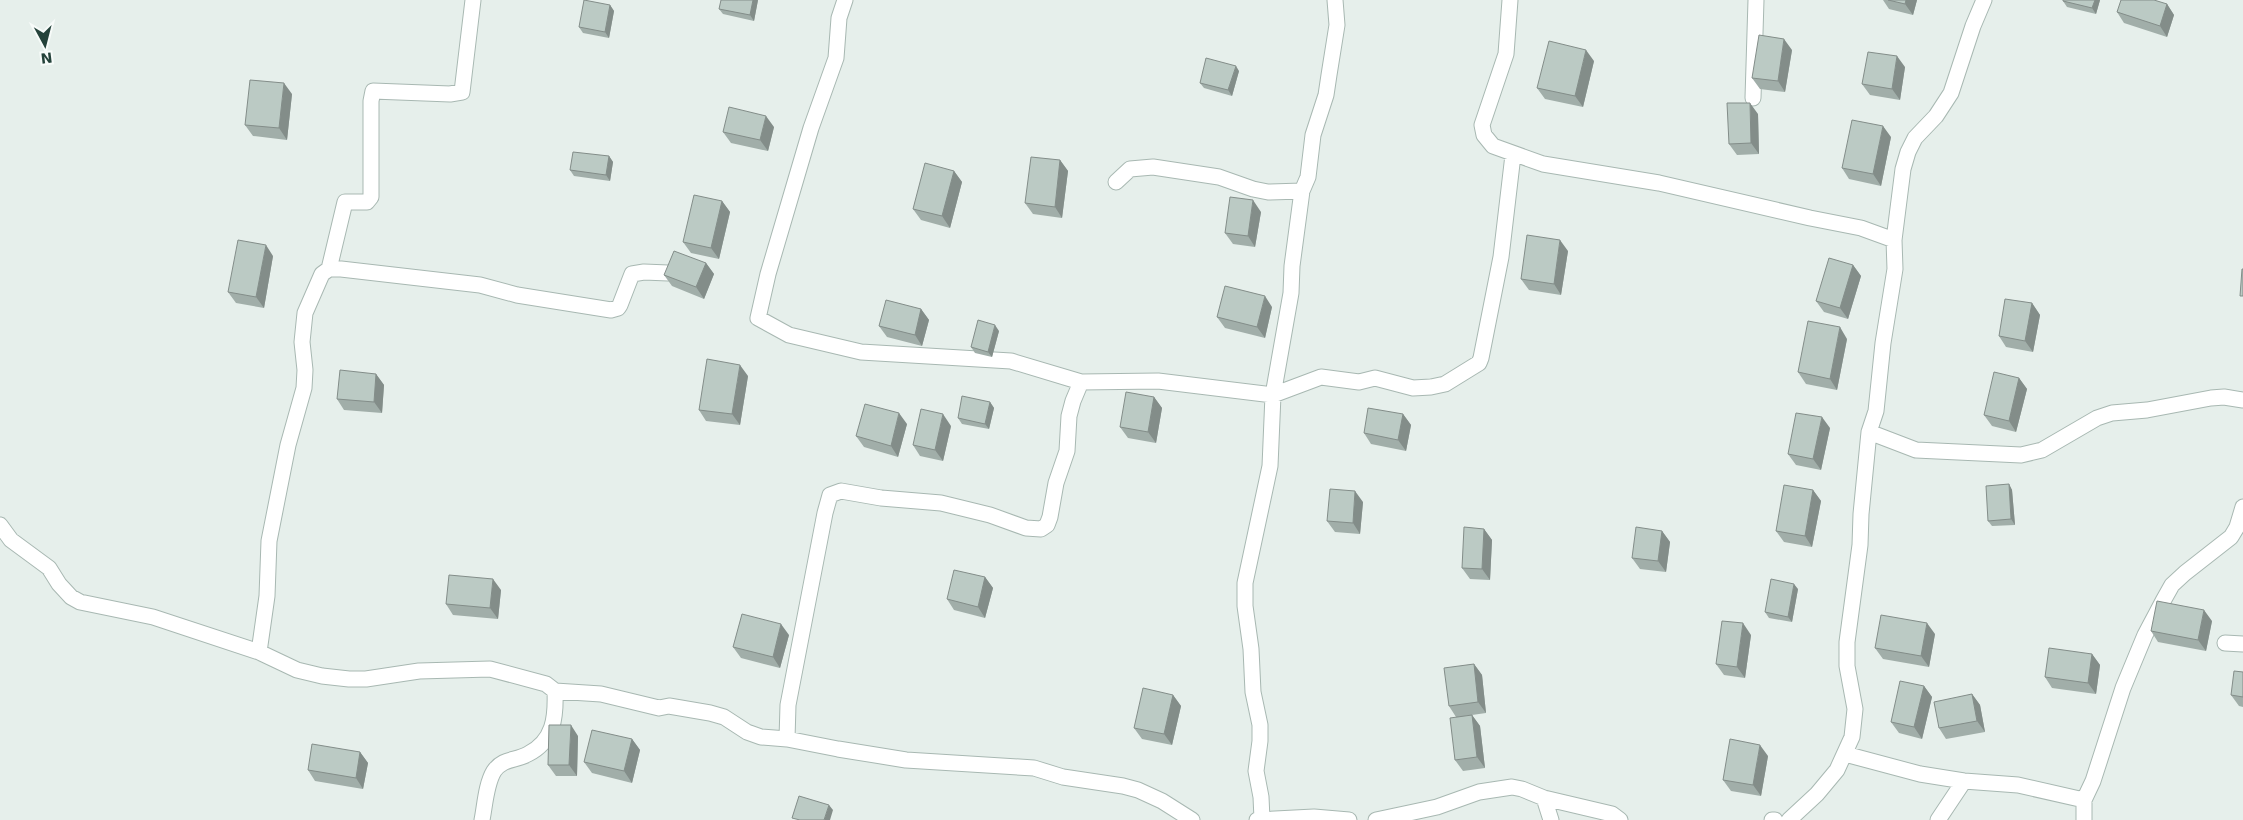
<svg xmlns="http://www.w3.org/2000/svg" width="2243" height="820" viewBox="0 0 2243 820" font-family="'DejaVu Sans',sans-serif">
<style>
.lines{fill:none;stroke-linecap:round;stroke-linejoin:round}
.street-casing{stroke:#a8b8b2;stroke-width:17}
.street{stroke:#fff;stroke-width:15}
.wall{fill:#a1aea9}
.shaded-wall{fill:#838d89}
.building{fill:#bbcac4;stroke:#838d89}
</style>
<rect width="100%" height="100%" fill="#e6efeb"/>
<g class="lines">
<defs>
<path id="street" d="M845 0 839 18 836 58 811 128 768 274 758 318 789 335 861 352 1011 361 1081 382 1158 381 1273 395 1321 377 1359 382 1375 378 1413 388 1431 387 1445 384 1479 363 1481 358 1501 257 1513 155
M1510 0 1506 54 1482 125 1484 135 1493 146 1543 164 1659 183 1810 218 1861 228 1894 240 1895 269 1883 343 1876 411 1869 432 1861 514 1860 545 1847 642V666L1855 709 1852 737 1837 770 1817 794 1789 820
M1753 98 1756 0
M1116 182 1130 169 1153 167 1219 177 1253 189 1268 192 1302 191
M1894 240 1903 169 1908 152 1915 138 1936 116 1951 93 1973 26 1984 0
M329 269 345 202H367L371 197V101L373 91 450 94 462 92 473 0
M1869 432 1916 450 2021 455 2042 450 2097 418 2112 413 2147 410 2211 398 2224 397 2243 400
M0 525 11 540 49 568 59 584 71 597 80 602 153 617 259 652 297 670 322 676 349 679H366L419 671 490 669 546 684 555 691 601 694 659 708 669 706 710 713 724 717 747 732 761 737 787 739 838 749 906 760 1034 768 1063 777 1123 786 1138 790 1162 801 1192 820
M2225 643 2243 644
M259 652 267 596 269 541 288 445 304 388 305 370 302 342 305 313 322 274 329 269H341L480 285 517 295 611 310 618 308 620 305 632 274 644 272 668 273
M787 739 788 705 825 513 830 495 841 491 881 498 941 503 990 515 1026 528 1041 529 1047 525 1050 517 1056 483 1067 451 1069 416 1073 401 1081 382
M1845 754 1920 774 1964 781 2018 785 2084 800
M1544 798 1551 820
M1262 819 1261 797 1256 771 1260 741V725L1253 692 1251 649 1245 606V583L1270 466 1273 395 1291 293 1292 266 1302 191 1308 177 1313 135 1326 95 1329 75 1337 25 1335 0
M482 820C485 805 486 784 494 771 503 758 516 761 528 754 554 741 556 717 555 691
M1257 820 1314 817 1349 820
M1376 820 1437 807 1479 792 1512 787 1522 789 1544 798 1612 814 1620 820
M1772 820H1775
M1938 820 1964 781
M2084 820V800L2093 781 2123 688 2145 635 2163 601 2172 585 2185 573 2231 537 2237 527 2243 507"/>
</defs>
<use href="#street" class="street-casing"/>
<use href="#street" class="street"/>
</g>
<path class="wall" d="M758 0 754 21 723 14 719 9Z
M1883 0H1917L1913 15 1889 9Z
M2063 0H2100L2096 14 2067 7 2063 1Z
M2167 4 2174 15 2167 37 2124 23 2117 12Z
M610 5 614 11 609 38 583 33 579 27Z
M1792 50 1785 92 1760 89 1752 78Z
M1594 61 1583 107 1545 99 1537 88Z
M1905 67 1900 100 1870 95 1862 84Z
M1239 71 1232 96 1204 88 1200 83Z
M292 94 287 140 253 136 245 125Z
M1758 114 1759 154 1737 155 1729 144Z
M774 127 768 151 731 143 723 132Z
M1891 137 1881 186 1849 179 1842 168Z
M609 156 613 162 610 181 574 176 570 170Z
M1060 160 1068 171 1062 218 1033 214 1025 203Z
M954 171 962 182 950 228 921 220 913 209Z
M722 201 730 212 719 259 691 253 683 242Z
M1261 212 1255 247 1233 244 1225 233Z
M1568 251 1561 295 1529 290 1521 279Z
M273 256 264 308 236 303 228 292Z
M706 263 714 274 704 299 672 286 664 275Z
M1853 265 1861 276 1848 319 1824 312 1816 301Z
M2032 303 2040 315 2033 352 2006 347 1999 336Z
M1272 307 1265 338 1225 328 1217 317Z
M921 309 929 320 922 346 887 337 879 326Z
M999 331 992 357 975 353 971 347Z
M1847 339 1837 390 1806 384 1798 372Z
M376 374 384 385 382 413 344 410 337 399Z
M748 376 740 425 706 421 699 410Z
M2019 378 2027 389 2016 432 1992 426 1984 415Z
M1154 397 1162 408 1156 443 1128 438 1120 427Z
M990 402 994 408 989 429 962 424 958 418Z
M1403 414 1411 425 1406 451 1371 444 1364 433Z
M907 424 898 457 864 447 856 436Z
M951 426 943 461 920 456 913 445Z
M1830 428 1821 470 1796 465 1788 454Z
M2009 484 2012 490 2015 525 1992 526 1988 521Z
M1813 490 1821 501 1812 547 1784 542 1776 531Z
M1363 502 1360 534 1335 532 1327 521Z
M1484 529 1492 540 1490 580 1470 579 1462 568Z
M1662 531 1670 542 1666 572 1640 569 1632 558Z
M985 577 993 588 985 618 954 610 947 599Z
M1798 589 1792 622 1769 618 1765 612Z
M501 590 498 619 453 615 446 604Z
M2212 621 2206 651 2158 642 2151 631Z
M1935 634 1929 667 1883 659 1875 648Z
M789 635 780 668 741 658 733 647Z
M1751 635 1745 678 1724 675 1716 664Z
M2092 654 2100 665 2096 694 2052 688 2045 677Z
M1474 664 1482 675 1486 713 1472 715 1480 726 1485 768 1463 771 1455 760 1456 717 1449 706Z
M2243 672V707L2239 706 2231 695Z
M1924 686 1932 697 1922 739 1899 733 1891 722Z
M1972 694 1980 705 1985 732 1946 739 1939 728Z
M1173 695 1181 706 1172 745 1142 739 1134 728Z
M578 736 577 776H556L548 765Z
M632 739 640 750 632 783 592 773 584 762Z
M360 752 368 763 363 789 315 781 308 770Z
M1768 756 1761 796 1731 791 1723 780Z"/>
<path class="shaded-wall" d="M753 0H758L754 21 750 15Z
M1906 0H1917L1913 15 1905 4Z
M2095 0H2100L2096 14 2092 8Z
M2167 4 2174 15 2167 37 2160 26Z
M610 5 614 11 609 38 605 32Z
M1784 39 1792 50 1785 92 1778 81Z
M1586 50 1594 61 1583 107 1575 96Z
M1897 56 1905 67 1900 100 1892 89Z
M1236 66 1239 71 1232 96 1228 90Z
M284 83 292 94 287 140 279 128Z
M1750 103 1758 114 1759 154 1751 143Z
M766 116 774 127 768 151 760 140Z
M1883 126 1891 137 1881 186 1873 174Z
M609 156 613 162 610 181 606 175Z
M1060 160 1068 171 1062 218 1055 207Z
M954 171 962 182 950 228 942 216Z
M1253 200 1261 212 1255 247 1248 236Z
M722 201 730 212 719 259 711 248Z
M1560 240 1568 251 1561 295 1554 284Z
M266 245 273 256 264 308 256 297Z
M706 263 714 274 704 299 696 287Z
M1853 265 1861 276 1848 319 1840 308Z
M1265 296 1272 307 1265 338 1257 327Z
M2032 303 2040 315 2033 352 2025 341Z
M921 309 929 320 922 346 915 335Z
M995 325 999 331 992 357 988 352Z
M1840 327 1847 339 1837 390 1830 379Z
M740 365 748 376 740 425 732 414Z
M376 374 384 385 382 413 374 402Z
M2019 378 2027 389 2016 432 2009 421Z
M1154 397 1162 408 1156 443 1148 432Z
M990 402 994 408 989 429 985 424Z
M899 413 907 424 898 457 891 446Z
M943 414 951 426 943 461 935 450Z
M1403 414 1411 425 1406 451 1398 440Z
M1822 417 1830 428 1821 470 1813 459Z
M2009 484 2012 490 2015 525 2011 519Z
M1813 490 1821 501 1812 547 1805 536Z
M1355 491 1363 502 1360 534 1353 523Z
M1484 529 1492 540 1490 580 1482 569Z
M1662 531 1670 542 1666 572 1658 561Z
M985 577 993 588 985 618 978 607Z
M493 579 501 590 498 619 490 608Z
M1794 584 1798 589 1792 622 1788 617Z
M2204 610 2212 621 2206 651 2198 640Z
M1743 623 1751 635 1745 678 1737 667Z
M1927 623 1935 634 1929 667 1921 656Z
M781 624 789 635 780 668 773 657Z
M2092 654 2100 665 2096 694 2088 683Z
M1474 664 1482 675 1486 713 1478 702Z
M1924 686 1932 697 1922 739 1914 727Z
M1972 694 1980 705 1985 732 1977 721Z
M1173 695 1181 706 1172 745 1164 734Z
M1472 715 1480 726 1485 768 1477 757Z
M571 725 578 736 577 776 569 765Z
M632 739 640 750 632 783 624 771Z
M1760 745 1768 756 1761 796 1753 785Z
M360 752 368 763 363 789 356 778Z
M829 805 833 810 830 820H824Z"/>
<path class="building" d="M584 0 610 5 605 32 579 27Z
M721 0H753L750 15 719 9Z
M1888 0H1906L1905 4Z
M2063 0H2095L2092 8 2063 1Z
M2121 0H2154L2167 4 2160 26 2117 12Z
M1759 35 1784 39 1778 81 1752 78Z
M1549 41 1586 50 1575 96 1537 88Z
M1868 52 1897 56 1892 89 1862 84Z
M1206 58 1236 66 1228 90 1200 83Z
M250 80 284 83 279 128 245 125Z
M1727 103H1750L1751 143 1729 144Z
M729 107 766 116 760 140 723 132Z
M1852 120 1883 126 1873 174 1842 168Z
M573 152 609 156 606 175 570 170Z
M1031 157 1060 160 1055 207 1025 203Z
M925 163 954 171 942 216 913 209Z
M694 195 722 201 711 248 683 242Z
M1230 197 1253 200 1248 236 1225 233Z
M1527 235 1560 240 1554 284 1521 279Z
M238 240 266 245 256 297 228 292Z
M674 251 706 263 696 287 664 275Z
M1829 258 1853 265 1840 308 1816 301Z
M2242 269H2243V296H2240Z
M1225 286 1265 296 1257 327 1217 317Z
M2005 299 2032 303 2025 341 1999 336Z
M886 300 921 309 915 335 879 326Z
M978 320 995 325 988 352 971 347Z
M1808 321 1840 327 1830 379 1798 372Z
M707 359 740 365 732 414 699 410Z
M340 370 376 374 374 402 337 399Z
M1994 372 2019 378 2009 421 1984 415Z
M1126 392 1154 397 1148 432 1120 427Z
M962 396 990 402 985 424 958 418Z
M865 404 899 413 891 446 856 436Z
M1368 408 1403 414 1398 440 1364 433Z
M921 409 943 414 935 450 913 445Z
M1796 413 1822 417 1813 459 1788 454Z
M2009 484 2011 519 1988 521 1986 486Z
M1784 485 1813 490 1805 536 1776 531Z
M1330 489 1355 491 1353 523 1327 521Z
M1464 527 1484 529 1482 569 1462 568Z
M1636 527 1662 531 1658 561 1632 558Z
M954 570 985 577 978 607 947 599Z
M449 575 493 579 490 608 446 604Z
M1771 579 1794 584 1788 617 1765 612Z
M2157 601 2204 610 2198 640 2151 631Z
M742 614 781 624 773 657 733 647Z
M1881 615 1927 623 1921 656 1875 648Z
M1722 621 1743 623 1737 667 1716 664Z
M2049 648 2092 654 2088 683 2045 677Z
M1474 664 1478 702 1449 706 1444 668Z
M2234 671 2243 672V697L2231 695Z
M1900 681 1924 686 1914 727 1891 722Z
M1143 688 1173 695 1164 734 1134 728Z
M1972 694 1977 721 1939 728 1934 702Z
M1472 715 1477 757 1455 760 1450 718Z
M549 725H571L569 765H548Z
M592 730 632 739 624 771 584 762Z
M1730 739 1760 745 1753 785 1723 780Z
M312 744 360 752 356 778 308 770Z
M799 796 829 805 824 820H800L792 818Z"/>
<g transform="translate(45 45) rotate(173)" stroke="#f7fbf9" stroke-width="4" paint-order="stroke">
<path d="M0-4L9 19L0 12L-9 19Z" fill="#24423a"/>
<text y="-8" font-size="14" font-weight="bold" text-anchor="middle" fill="#24423a">N</text>
</g>
</svg>
